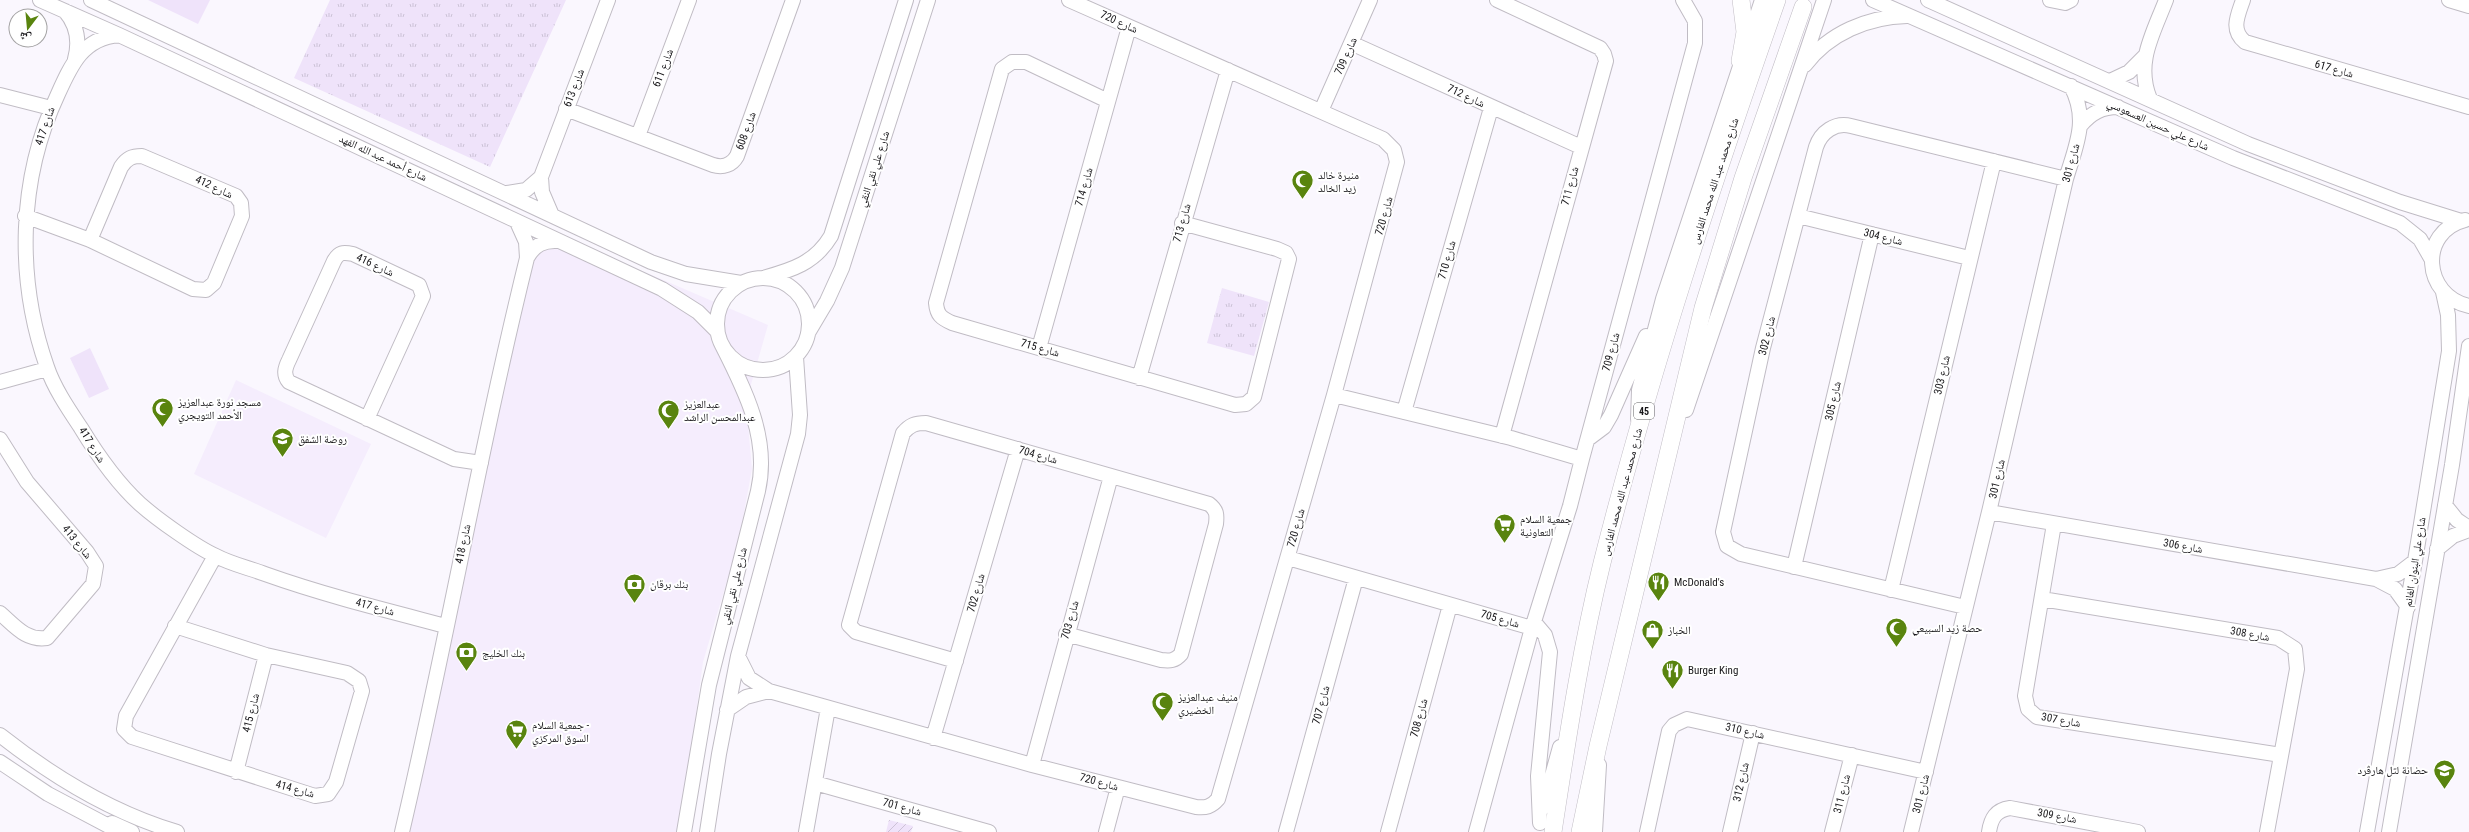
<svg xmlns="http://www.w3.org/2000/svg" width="2469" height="832" viewBox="0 0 2469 832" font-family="'Roboto Condensed','Noto Naskh Arabic',sans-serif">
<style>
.built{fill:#f5edfd}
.grass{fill:url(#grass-tufts)}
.park{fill:#efe3fa}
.garden{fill:url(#garden-furrows)}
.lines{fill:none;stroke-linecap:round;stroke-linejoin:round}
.minor-casing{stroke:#c0bcc4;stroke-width:16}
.major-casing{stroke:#c0bcc4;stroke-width:18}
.minor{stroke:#fff;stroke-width:14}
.major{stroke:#fff;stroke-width:17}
.labels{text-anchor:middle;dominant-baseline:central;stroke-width:4;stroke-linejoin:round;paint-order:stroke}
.shield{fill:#fff;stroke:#5d5d5f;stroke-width:1}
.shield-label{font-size:10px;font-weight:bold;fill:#18171a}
.street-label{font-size:11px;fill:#18171a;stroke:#fff}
.poi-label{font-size:11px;fill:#18171a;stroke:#fff;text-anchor:start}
</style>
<defs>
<pattern id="grass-tufts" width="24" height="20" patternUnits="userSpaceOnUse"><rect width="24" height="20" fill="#efe3fa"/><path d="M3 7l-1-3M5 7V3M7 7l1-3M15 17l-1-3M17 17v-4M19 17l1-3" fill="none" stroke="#ccc2d6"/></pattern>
<pattern id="garden-furrows" width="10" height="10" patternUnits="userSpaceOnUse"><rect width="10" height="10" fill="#efe3fa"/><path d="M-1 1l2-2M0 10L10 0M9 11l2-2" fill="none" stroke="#ccc2d6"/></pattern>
</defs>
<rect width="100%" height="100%" fill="#faf7fe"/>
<path class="built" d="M551 240 647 273 768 325 746 402 752 469 739 540 703 662 680 832H409L527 258Z
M236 380 371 444 326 538 194 474Z"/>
<path class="grass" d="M330 0H566L490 167 294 78Z
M1222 288 1269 302 1254 356 1207 343Z"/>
<path class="park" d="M148 0H210L198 24Z
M90 348 109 389 89 398 70 358Z"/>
<path class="garden" d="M889 820 913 826 911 832H886Z"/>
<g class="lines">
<defs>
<path id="minor" d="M40 0 119 35 662 289 698 312 717 331
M91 0 651 262 686 274 741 283
M1497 0 1600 48 1604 54 1606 61 1502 436
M1873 0 2233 158 2400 223 2420 239 2432 260
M1928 0 2248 144 2400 202 2461 221
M2050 0 2065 3 2071 0
M2243 0C2238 15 2230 30 2245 42L2469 107
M2449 0 2469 6
M65 11C77 25 80 41 75 59
M119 35C83 38 71 65 58 94 18 179 16 279 47 367 54 388 69 410 81 428 98 456 116 482 140 504 157 519 196 547 216 556 231 564 249 568 265 574 324 595 385 610 446 626
M1351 43 1581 147
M1805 65C1829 33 1868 17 1907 16
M2110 81 2129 72 2145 56
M0 95 51 108
M2150 99C2135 63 2153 34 2166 0
M1108 101 1026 62H1012L1002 69 936 303C937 315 941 318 952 323L1235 405 1246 404 1254 397 1289 259 1286 253 1277 249 1182 223
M566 109 713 165C723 168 732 165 737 156L793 0
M1321 111 1370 0
M2081 125C2091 113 2102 107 2118 107
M638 136 689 0
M507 193 526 190 541 177
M551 213 542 192 541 177 608 0
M25 216 90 240 193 289 206 290 214 283 242 216 241 203 236 196 142 156C132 156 127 158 121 167L90 240
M1798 216 1969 258
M2465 220C2418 232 2423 296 2469 306
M527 258C534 245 544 240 558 241
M763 278C792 270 815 263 831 236L906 0
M717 324a46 46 0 1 1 92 0a46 46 0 1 1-92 0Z
M808 333 827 301 842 268 928 0
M1039 348 1129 27
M1139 378 1228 70
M0 382 47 369
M1334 395 1511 438 1582 459 1695 43V21L1683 0
M1686 410 1824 0
M1404 412 1491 108
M367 419 423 296 419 285 353 254C343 252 339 252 334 261L289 360C285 368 283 375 289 382L454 459 481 463
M1638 419 1639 390 1663 299 1762 0
M0 439 27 482 87 552 96 566 93 584 47 638C26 641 15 626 0 613
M1588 439 1604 427 1611 415 1646 336
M2445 505 2457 520 2469 528
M1989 512 2376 579 2395 589 2408 607
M2054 524 2025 696 2028 709 2037 717 2281 755
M2437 549 2453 536 2469 530
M1288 558 1532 628 1476 832
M1794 567 1872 234
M2376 579 2398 574 2415 561
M1891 590 1994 161
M2042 599 2278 638 2295 649 2297 669 2267 832
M1965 607 1741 554 1727 546 1723 532 1763 348 1816 147C1821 132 1835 122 1851 126L2066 179
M1534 622 1545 635 1550 652 1538 776 1540 823
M175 626 266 655 347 673 359 681 362 691 336 782 328 794 315 796 132 737 124 729 126 716 215 556
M1532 628 1570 506 1582 459
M738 656 749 678 769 691 1032 765 1196 807C1206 808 1211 807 1218 799L1334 395 1397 162 1394 150 1383 139 1069 0
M956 661 856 632 849 625 903 433C910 425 915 423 926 423L1209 504C1217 510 1217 515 1216 524L1181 654C1175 661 1170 661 1161 660L1066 634
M727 710 746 697 769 691
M0 735C52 776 113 813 177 832
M933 738 1018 449
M0 762 48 794 120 832
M1032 765 1111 476
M236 772 266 655
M815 783 989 832
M1543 808 1560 747
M112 823 132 832
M402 832C447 641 480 448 527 258L526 242 517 222
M684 832 709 685 758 491C770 439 745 390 722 345
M707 832 719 754 738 656 798 434 800 415 796 357
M806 832 828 708
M1106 832 1118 787
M1286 832 1356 578
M1388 832 1450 605
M1595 832 1599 765
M1647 832 1669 731 1674 725 1687 719 1926 772
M1730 832 1753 733
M1832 832 1852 755
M1911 832 1989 512 2066 179C2076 145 2089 120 2071 86
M1989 832C1991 818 1996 810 2010 808L2138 832
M2367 832 2415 561 2449 351 2448 315 2443 292
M2389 832 2452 465 2469 346"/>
<path id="major" d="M1740 61 1745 32 1741 0
M1553 832C1567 742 1580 652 1602 563 1650 373 1712 185 1777 0
M1580 832 1598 746 1703 308 1743 178 1803 7"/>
</defs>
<use href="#minor" class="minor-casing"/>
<use href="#major" class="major-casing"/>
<use href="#minor" class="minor"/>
<use href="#major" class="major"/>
</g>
<defs>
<symbol id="mosque-pin" viewBox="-11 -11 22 30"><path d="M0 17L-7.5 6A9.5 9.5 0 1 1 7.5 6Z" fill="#59840e" stroke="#fff"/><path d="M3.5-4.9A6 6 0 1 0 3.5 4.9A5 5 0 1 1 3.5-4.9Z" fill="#fff"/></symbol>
<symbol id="school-pin" viewBox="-11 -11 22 30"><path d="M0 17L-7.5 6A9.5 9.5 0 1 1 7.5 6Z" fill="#59840e" stroke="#fff"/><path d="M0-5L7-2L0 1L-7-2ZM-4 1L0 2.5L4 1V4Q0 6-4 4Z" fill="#fff"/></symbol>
<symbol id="supermarket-pin" viewBox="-11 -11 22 30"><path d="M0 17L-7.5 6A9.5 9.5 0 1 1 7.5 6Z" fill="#59840e" stroke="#fff"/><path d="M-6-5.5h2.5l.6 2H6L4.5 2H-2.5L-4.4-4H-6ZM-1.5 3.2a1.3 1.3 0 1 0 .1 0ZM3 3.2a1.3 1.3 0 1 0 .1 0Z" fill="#fff"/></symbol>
<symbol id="restaurant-pin" viewBox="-11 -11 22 30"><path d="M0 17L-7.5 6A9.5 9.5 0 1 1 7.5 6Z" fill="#59840e" stroke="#fff"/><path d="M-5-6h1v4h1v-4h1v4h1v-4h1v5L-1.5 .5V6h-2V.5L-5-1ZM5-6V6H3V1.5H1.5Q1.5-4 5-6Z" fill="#fff"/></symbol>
<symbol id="bank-pin" viewBox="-11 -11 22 30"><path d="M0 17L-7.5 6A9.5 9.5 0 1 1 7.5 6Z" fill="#59840e" stroke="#fff"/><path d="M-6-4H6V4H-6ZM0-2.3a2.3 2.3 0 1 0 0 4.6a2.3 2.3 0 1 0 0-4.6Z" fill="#fff"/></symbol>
<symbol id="shop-pin" viewBox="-11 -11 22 30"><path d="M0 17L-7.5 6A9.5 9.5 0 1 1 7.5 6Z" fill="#59840e" stroke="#fff"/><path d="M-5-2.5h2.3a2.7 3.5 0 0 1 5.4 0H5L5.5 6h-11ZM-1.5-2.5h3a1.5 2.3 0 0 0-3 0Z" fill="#fff"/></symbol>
</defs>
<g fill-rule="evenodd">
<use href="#mosque-pin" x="1290" y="168" width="25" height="34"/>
<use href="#mosque-pin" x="150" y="396" width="25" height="34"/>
<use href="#mosque-pin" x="656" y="398" width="25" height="34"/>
<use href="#school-pin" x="270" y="426" width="25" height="34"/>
<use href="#supermarket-pin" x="1492" y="512" width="25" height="34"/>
<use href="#restaurant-pin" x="1646" y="570" width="25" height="34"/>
<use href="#bank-pin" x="622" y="572" width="25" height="34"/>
<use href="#mosque-pin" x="1884" y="616" width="25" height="34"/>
<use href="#shop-pin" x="1640" y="618" width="25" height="34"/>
<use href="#bank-pin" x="454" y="640" width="25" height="34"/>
<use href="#restaurant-pin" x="1660" y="658" width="25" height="34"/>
<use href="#mosque-pin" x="1150" y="690" width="25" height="34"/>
<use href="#supermarket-pin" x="504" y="718" width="25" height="34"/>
<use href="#school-pin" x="2432" y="758" width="25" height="34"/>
</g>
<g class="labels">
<rect class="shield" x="1634" y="403" width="20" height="16" rx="3"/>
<g class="shield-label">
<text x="1644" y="411">45</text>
</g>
<g class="street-label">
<text transform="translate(1119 22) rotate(24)">شارع 720</text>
<text transform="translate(1346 56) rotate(-66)">شارع 709</text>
<text transform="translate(663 68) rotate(-69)">شارع 611</text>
<text transform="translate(2334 69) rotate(16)">شارع 617</text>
<text transform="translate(574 88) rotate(-69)">شارع 613</text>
<text transform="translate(1466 96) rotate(25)">شارع 712</text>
<text transform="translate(2158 125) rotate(24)">شارع علي حسين العسعوسي</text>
<text transform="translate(45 126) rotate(-71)">شارع 417</text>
<text transform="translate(746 131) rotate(-70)">شارع 608</text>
<text transform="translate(383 158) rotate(25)">شارع أحمد عبد الله الفهد</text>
<text transform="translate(2071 163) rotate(-75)">شارع 301</text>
<text transform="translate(874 169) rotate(-72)">شارع علي نقي النقي</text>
<text transform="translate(1715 181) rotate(-72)">شارع محمد عبد الله محمد الفارس</text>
<text transform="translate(1570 186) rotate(-75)">شارع 711</text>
<text transform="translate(214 187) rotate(25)">شارع 412</text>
<text transform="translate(1084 187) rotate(-74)">شارع 714</text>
<text transform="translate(1384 216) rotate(-74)">شارع 720</text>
<text transform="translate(1182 223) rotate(-74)">شارع 713</text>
<text transform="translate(1883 237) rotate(14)">شارع 304</text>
<text transform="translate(1447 260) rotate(-74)">شارع 710</text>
<text transform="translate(375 265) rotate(25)">شارع 416</text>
<text transform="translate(1767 336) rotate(-76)">شارع 302</text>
<text transform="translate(1040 348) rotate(16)">شارع 715</text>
<text transform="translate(1611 352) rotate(-75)">شارع 709</text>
<text transform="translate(1942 375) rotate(-77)">شارع 303</text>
<text transform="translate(1833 401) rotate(-77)">شارع 305</text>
<text transform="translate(92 445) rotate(58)">شارع 417</text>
<text transform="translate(1038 455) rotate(16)">شارع 704</text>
<text transform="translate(1997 479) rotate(-77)">شارع 301</text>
<text transform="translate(1622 492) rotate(-75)">شارع محمد عبد الله محمد الفارس</text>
<text transform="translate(1296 528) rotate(-74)">شارع 720</text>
<text transform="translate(77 542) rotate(51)">شارع 413</text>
<text transform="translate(463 544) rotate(-78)">شارع 418</text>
<text transform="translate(2183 546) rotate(10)">شارع 306</text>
<text transform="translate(2415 562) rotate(-81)">شارع علي البنوان الغانم</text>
<text transform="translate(734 586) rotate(-76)">شارع علي نقي النقي</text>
<text transform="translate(976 593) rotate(-74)">شارع 702</text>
<text transform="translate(375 607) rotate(15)">شارع 417</text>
<text transform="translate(1500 619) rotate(16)">شارع 705</text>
<text transform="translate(1070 620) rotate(-74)">شارع 703</text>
<text transform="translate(2250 634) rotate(10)">شارع 308</text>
<text transform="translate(1321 705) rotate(-75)">شارع 707</text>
<text transform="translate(251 713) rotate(-76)">شارع 415</text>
<text transform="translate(1419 718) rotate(-75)">شارع 708</text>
<text transform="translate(2061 720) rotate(10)">شارع 307</text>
<text transform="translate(1745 731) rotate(13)">شارع 310</text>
<text transform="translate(1099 782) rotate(15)">شارع 720</text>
<text transform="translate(1741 782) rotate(-77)">شارع 312</text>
<text transform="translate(295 789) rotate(15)">شارع 414</text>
<text transform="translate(1842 794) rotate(-76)">شارع 311</text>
<text transform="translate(1921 794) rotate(-76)">شارع 301</text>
<text transform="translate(902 807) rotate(15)">شارع 701</text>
<text transform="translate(2057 816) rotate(11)">شارع 309</text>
</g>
<g class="poi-label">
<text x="1318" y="175">منيرة خالد<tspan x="1318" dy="13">زيد الخالد</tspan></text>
<text x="178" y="402">مسجد نورة عبدالعزيز<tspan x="178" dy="13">الأحمد التويجري</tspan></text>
<text x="684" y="404">عبدالعزيز<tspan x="684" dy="13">عبدالمحسن الراشد</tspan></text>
<text x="298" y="439">روضة الشفق</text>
<text x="1520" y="519">جمعية السلام<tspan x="1520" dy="13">التعاونية</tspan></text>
<text x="1674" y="582">McDonald's</text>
<text x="650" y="584">بنك برقان</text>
<text x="1912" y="628">حصة زيد السبيعي</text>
<text x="1668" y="630">الخباز</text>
<text x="482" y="653">بنك الخليج</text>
<text x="1688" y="670">Burger King</text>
<text x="1178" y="697">منيف عبدالعزيز<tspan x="1178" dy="13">الخضيري</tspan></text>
<text x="532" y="725">جمعية السلام -<tspan x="532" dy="13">السوق المركزي</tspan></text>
<text x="2428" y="770" text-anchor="end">حضانة لتل هارڤرد</text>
</g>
</g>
<g transform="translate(28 28) rotate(196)"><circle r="19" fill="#ffffff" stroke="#a3a2a3"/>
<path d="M0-3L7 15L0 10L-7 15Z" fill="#59840e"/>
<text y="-6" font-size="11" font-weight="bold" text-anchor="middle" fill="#18171a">ش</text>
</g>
</svg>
